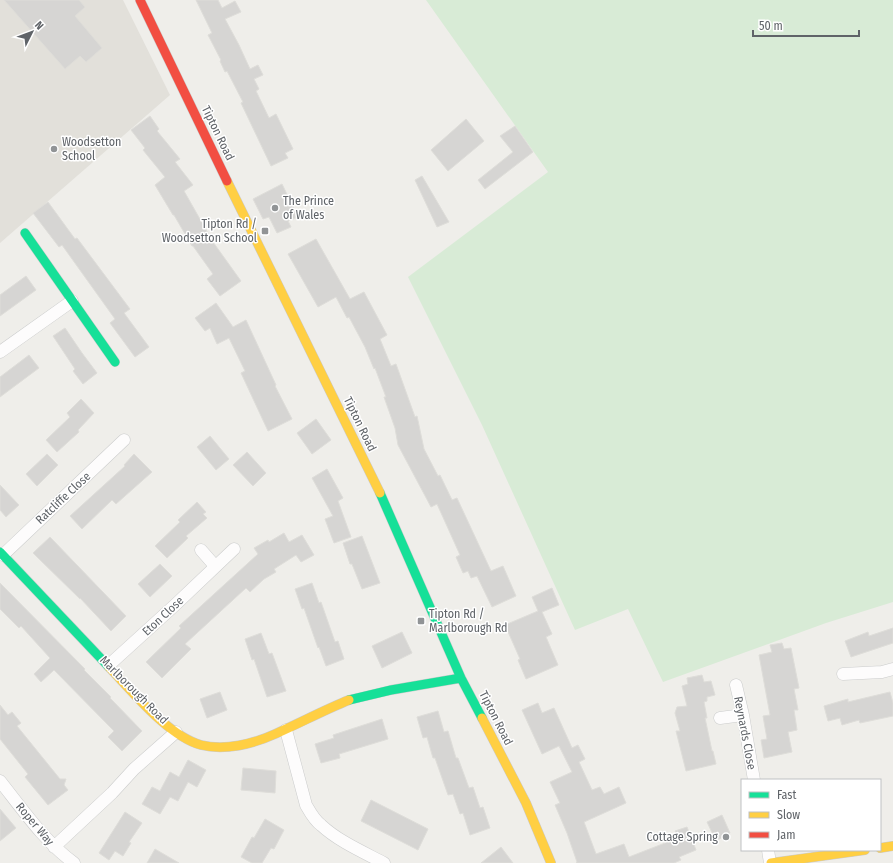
<svg xmlns="http://www.w3.org/2000/svg" width="893" height="863" viewBox="0 0 893 863" font-family="'Fira Sans Condensed',sans-serif">
<style>
.education{fill:#e2e0da}
.green{fill:#d8ebd6}
.building{fill:#d6d5d3;stroke:#deddd9}
.lines{fill:none;stroke-linecap:round;stroke-linejoin:round}
.street-casing{stroke:#cbcccc;stroke-width:13}
.fast-casing{stroke:#cacacb;stroke-width:10}
.slow-casing{stroke:#cacacb;stroke-width:10}
.jam-casing{stroke:#cacacb;stroke-width:10}
.street{stroke:#fdfcfc;stroke-width:12}
.fast{stroke:#16e098;stroke-width:9}
.slow{stroke:#ffcf43;stroke-width:9}
.jam{stroke:#f24e42;stroke-width:9}
.poi-dot{fill:#919496;stroke:#fff;stroke-width:1.5}
.labels{text-anchor:middle;dominant-baseline:central;stroke-width:3;stroke-linejoin:round;paint-order:stroke}
.street-label{font-size:12px;fill:#5f6368;stroke:#fff}
.poi-label{font-size:12px;fill:#5f6368;stroke:#fff;text-anchor:start}
</style>
<rect width="100%" height="100%" fill="#efeeea"/>
<path class="education" d="M0 0H123L170 95 0 243Z"/>
<path class="green" d="M426 0H893V602L826 623 663 682 628 609 575 630 482 425 408 277 548 172Z"/>
<path class="building" d="M4 0H79L85 7 75 16 102 48 86 62 80 56 65 69Z
M196 0H218L222 8 235 1 241 12 225 19 239 45 250 69 258 65 263 75 254 79 259 89 256 91 269 118 276 114 293 149 285 153 288 158 271 166 241 103 243 102 227 71 225 72 220 61 221 60 208 35 212 33Z
M150 116 159 129 157 131 180 159 175 162 193 185 184 191 213 242 241 281 220 296 207 279 213 274 193 246H192L174 215H173L155 185 165 177 143 150 145 148 131 130Z
M466 119 484 141 448 171 431 150Z
M515 126 533 152 485 189 478 180 513 152 500 136Z
M422 176 449 222 437 227 415 180Z
M282 184 298 217 288 221 291 227 277 233 269 217 263 219 253 199Z
M48 202 75 239 77 238 130 309 124 313 149 347 135 357 110 323 115 319 62 245 59 247 33 213Z
M316 239 350 299 364 292 387 335 380 339 391 366 396 364 415 417 417 416 424 449 438 476 440 475 452 500 457 498 491 571 503 566 516 596 492 607 477 576 471 578 468 571 463 573 456 557 460 555 437 504 431 507 398 445 395 428 384 397H386L375 368 374 369 365 347 349 317 347 318 336 297 318 307 288 254Z
M26 276 36 290 0 316V295Z
M216 303 233 327 246 320 276 385 275 386 292 419 268 431 241 373 245 371 229 338 217 344 210 328 205 331 195 318Z
M65 328 82 353 97 373 83 384 73 371 75 369 53 336Z
M29 355 39 368 0 397V377Z
M81 399 94 413 78 430 79 432 57 452 46 440 70 417 67 413Z
M316 419 331 440 312 454 297 433Z
M210 436 229 459 216 470 197 447Z
M247 452 266 473 253 486 233 465Z
M47 454 58 465 37 486 26 474Z
M134 454 152 472 116 504 112 500 82 529 70 516 125 466 124 465Z
M327 469 343 498 338 501 351 537 334 543 325 519 333 516 312 478Z
M0 485 19 505 6 517 0 510Z
M197 502 206 512 203 514 207 518 186 536 188 538 167 558 155 546 180 522 178 520Z
M284 533 289 542 302 535 314 555 301 562 296 555 274 569 276 572 264 579 250 592 246 588 185 644 191 649 162 678 146 662 181 628 179 626 258 554 254 548 268 540 269 542Z
M362 536 380 583 362 589 352 564H350L343 543Z
M50 537 126 616 111 631 80 598V599L33 553Z
M160 564 172 576 150 597 138 584Z
M0 583 85 669 84 670 111 697 110 698 142 731 122 751 108 737 114 731 54 670 41 682 34 674 50 658 21 626 19 628 0 609Z
M312 583 319 603 321 602 335 642 338 641 344 659 326 666 319 647 318 648 304 608 302 609 295 589Z
M552 588 559 605 542 612 552 634 546 637 558 665 526 679 518 660 520 659 505 625 538 611 532 597Z
M893 628V643L851 657 845 641 868 632 869 636Z
M402 632 412 653 382 668 372 646Z
M261 633 269 654 272 653 286 691 267 697 254 659 252 660 245 639Z
M782 643 784 649 791 648 799 688 794 689 798 710H794L797 730 788 732 792 752 764 758 761 740 767 739 763 716 770 715 759 655 772 652 770 645Z
M702 675 704 682 711 681 715 695 707 697V701L704 702 707 718H705L712 751H713L716 764 686 771 676 731H680L675 713 677 707 687 706 682 686 688 684 687 678Z
M220 692 227 710 207 718 200 699Z
M890 692 893 703V716L860 723 859 720 842 725 840 718 828 721 824 706 848 699V702Z
M538 703 542 713 554 708 572 748 578 745 585 759 579 762 592 790 600 787 604 794 619 787 626 803 584 822 596 854 624 844 629 857 678 838 675 831 687 827 696 850 679 857 681 860 674 863H576L577 862 567 833 555 805 560 803 550 782 572 772 559 746 542 754 522 710Z
M0 705 8 715 12 712 21 723 17 726 60 779H66L64 785 68 790 48 805 25 777 28 774 0 739Z
M438 711 444 732 448 731 456 758H458L469 788 473 787 480 808 483 807 490 828 470 835 463 813 460 814 453 794 448 795 435 758H433L427 737 423 738 417 717Z
M382 719 388 739 339 754 340 758 321 763 315 744 334 738 333 735Z
M188 760 206 770 197 787 188 782 178 801 170 797 160 814 142 804 152 787 160 791 170 772 179 777Z
M243 768 276 771 275 793 241 790Z
M371 800 428 829 418 850 361 821Z
M0 809 16 828 0 841Z
M125 812 142 823 129 842 131 843 123 856 115 851 109 860 99 853Z
M722 815 730 833 716 841 707 822Z
M265 819 284 830 274 849 271 848 262 863H252L241 857 252 837 254 838Z
M501 847 513 863H481Z
M155 849 179 863H147Z"/>
<g class="lines">
<defs>
<path id="street" d="M0 352 72 301
M201 550 215 566
M3 555 124 440
M109 665 175 605 234 549
M843 674 882 672 893 669
M736 685 743 715 754 780
M720 718 743 715
M286 730 306 805C310 812 314 820 321 825 338 841 363 852 384 863
M0 781C23 810 44 841 74 863
M54 847 112 793 134 769 176 732
M768 850 770 863"/>
<path id="fast" d="M25 233 115 362
M380 493 461 678 482 718
M0 552 109 667
M349 700 391 690 461 678"/>
<path id="slow" d="M227 181 380 493
M109 667C132 691 168 736 201 745 225 751 253 744 275 734 300 723 324 710 349 700
M482 718 526 803 551 863
M880 848 893 846
M771 863 865 850"/>
<path id="jam" d="M140 0 227 181"/>
</defs>
<use href="#street" class="street-casing"/>
<use href="#fast" class="fast-casing"/>
<use href="#slow" class="slow-casing"/>
<use href="#jam" class="jam-casing"/>
<use href="#street" class="street"/>
<use href="#fast" class="fast"/>
<use href="#slow" class="slow"/>
<use href="#jam" class="jam"/>
</g>
<g class="poi-dot">
<circle cx="54" cy="149" r="4"/>
<circle cx="275" cy="208" r="4"/>
<rect x="261" y="227" width="8" height="8" rx="2"/>
<rect x="417" y="617" width="8" height="8" rx="2"/>
<circle cx="726" cy="837" r="4"/>
</g>
<g class="labels">
<g class="street-label">
<text transform="translate(218 133) rotate(64)">Tipton Road</text>
<text transform="translate(360 424) rotate(64)">Tipton Road</text>
<text transform="translate(63 498) rotate(-43)">Ratcliffe Close</text>
<text transform="translate(163 616) rotate(-43)">Eton Close</text>
<text transform="translate(134 690) rotate(45)">Marlborough Road</text>
<text transform="translate(496 718) rotate(63)">Tipton Road</text>
<text transform="translate(745 733) rotate(79)">Reynards Close</text>
<text transform="translate(35 824) rotate(50)">Roper Way</text>
</g>
<g class="poi-label">
<text x="62" y="142">Woodsetton<tspan x="62" dy="14">School</tspan></text>
<text x="283" y="201">The Prince<tspan x="283" dy="14">of Wales</tspan></text>
<text x="257" y="224" text-anchor="end">Tipton Rd /<tspan x="257" dy="14">Woodsetton School</tspan></text>
<text x="429" y="614">Tipton Rd /<tspan x="429" dy="14">Marlborough Rd</tspan></text>
<text x="718" y="837" text-anchor="end">Cottage Spring</text>
</g>
</g>
<rect x="741" y="779" width="140" height="72" fill="#ffffff" stroke="#bfc1c3"/>
<rect x="749" y="792" width="20" height="6" fill="#16e098" stroke="#bfc1c3"/>
<text x="777" y="799" font-size="12" fill="#5f6368">Fast</text>
<rect x="749" y="812" width="20" height="6" fill="#ffcf43" stroke="#bfc1c3"/>
<text x="777" y="819" font-size="12" fill="#5f6368">Slow</text>
<rect x="749" y="832" width="20" height="6" fill="#f24e42" stroke="#bfc1c3"/>
<text x="777" y="839" font-size="12" fill="#5f6368">Jam</text>
<g transform="translate(32 32) rotate(48)" stroke="#ffffff" stroke-width="3" paint-order="stroke">
<path d="M0-3L7 15L0 10L-7 15Z" fill="#5f6368"/>
<text y="-6" font-size="11" font-weight="bold" text-anchor="middle" fill="#5f6368">N</text>
</g>
<path d="M753 30v6h106v-6" fill="none" stroke="#5f6368" stroke-width="2"/>
<text x="759" y="30" font-size="12" fill="#5f6368" stroke="#ffffff" stroke-width="3" paint-order="stroke">50 m</text>
</svg>
